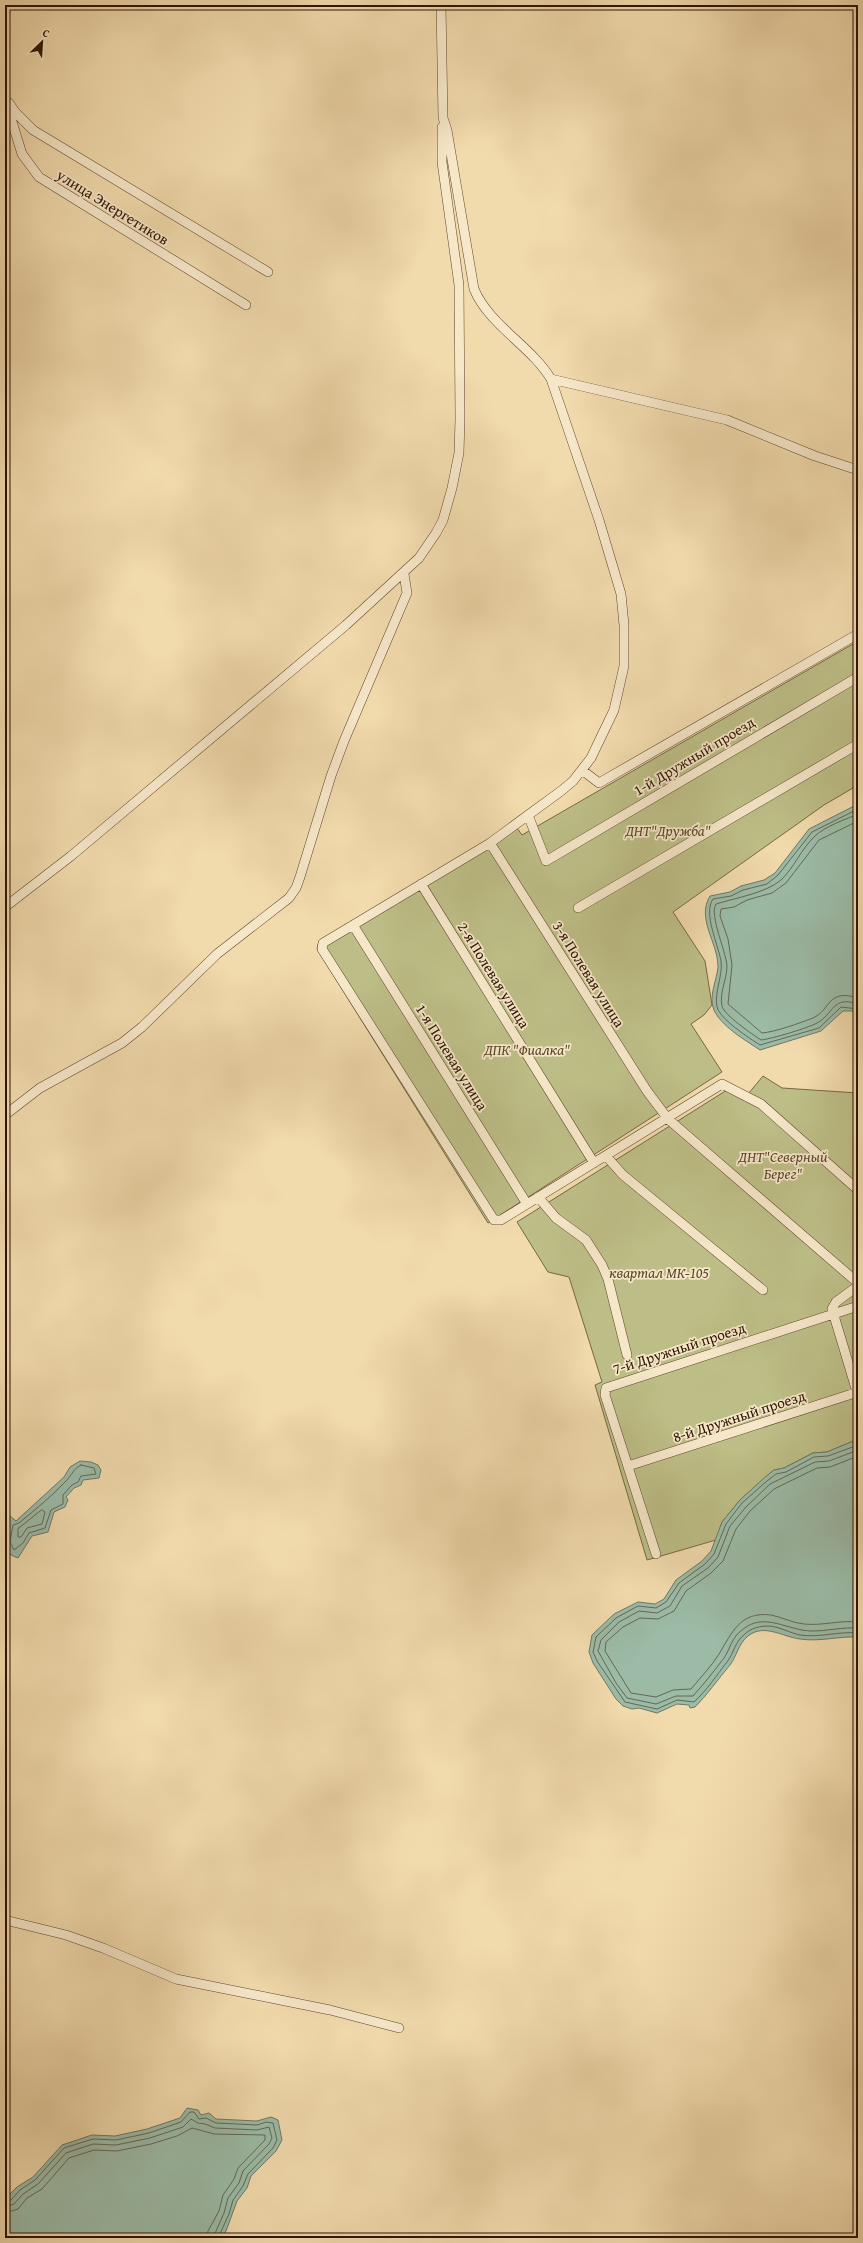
<svg xmlns="http://www.w3.org/2000/svg" width="863" height="2243" viewBox="0 0 863 2243" font-family="'Gentium Book Plus',serif">
<style>
.green{fill:#bdbe87;stroke:#766844}
.water{fill:#9bbba7;stroke:#6f7864}
.lines{fill:none;stroke-linecap:round;stroke-linejoin:round}
.shore{stroke:#646754;stroke-width:1}
.minor-casing{stroke:#5f452b;stroke-width:10}
.minor{stroke:#f6e7c9;stroke-width:9}
.labels{text-anchor:middle;dominant-baseline:central;stroke-width:3.5;stroke-linejoin:round;paint-order:stroke}
.street-label{font-size:15px;fill:#2e1300;stroke:#f6e7c9}
.park-label{font-size:15px;font-style:italic;fill:#594628;stroke:#f6e7c9}
</style>
<rect width="100%" height="100%" fill="#f1daac"/>
<filter id="stains"><feTurbulence type="fractalNoise" baseFrequency=".005" numOctaves="4"/><feColorMatrix values="0 0 0 0 .2 0 0 0 0 .09 0 0 0 0 .02 0 0 0 .5 -.17"/></filter>
<radialGradient id="worn" r=".72"><stop offset=".6" stop-color="#630" stop-opacity="0"/><stop offset="1" stop-color="#630" stop-opacity=".3"/></radialGradient>
<path class="green" d="M858 641V785L824 805 673 912 705 961 712 1005 704 1015 691 1024 722 1072 488 1223 317 949 319 941 486 841 517 828 522 835Z
M763 1076 782 1088 858 1093V1441L851 1442 827 1452 813 1453 784 1468 774 1470 740 1500 722 1522 716 1540 647 1560 595 1385 602 1382 569 1277 548 1272 517 1222 727 1090 743 1100Z"/>
<path class="water" d="M858 804V1015L852 1011H843L821 1031 760 1050C745 1040 721 1026 714 1010 708 997 717 980 718 967 718 942 696 919 710 896L730 892 741 886 764 880 775 873 809 829Z
M858 1441V1637C839 1636 820 1642 800 1639 783 1637 764 1623 748 1636 738 1644 737 1656 730 1665 718 1679 708 1694 695 1707L690 1708 689 1705 677 1704 657 1713 639 1708 632 1709 623 1706 616 1699 593 1663 589 1652 592 1635 614 1614 638 1602 655 1604 664 1599 676 1580 702 1561 711 1551 722 1522 740 1500 764 1478 774 1470 784 1468 813 1453 827 1452 851 1442Z
M80 1461 91 1462 98 1465 101 1470 99 1478 83 1480 81 1485 74 1488 66 1497 68 1500 65 1507 54 1512 48 1532 32 1536 18 1558 11 1555 5 1545 9 1527 6 1522 10 1516 16 1521 64 1477 70 1467Z
M187 2108 198 2110 201 2115 209 2113 216 2119 257 2121 271 2117 278 2120 282 2140 276 2151 251 2176 247 2188 237 2201 226 2231 221 2238H5V2199L17 2187 33 2177 62 2145 92 2135 115 2136 147 2129 180 2118Z"/>
<g class="lines">
<path class="shore" d="M858 809 812 832 778 875 767 884 743 890 731 896 713 899C703 913 718 944 721 961 723 976 714 992 717 1007 720 1019 749 1038 760 1045L819 1028 841 1007 858 1009
M858 814C844 820 826 826 815 836 801 849 794 868 781 880 766 893 735 898 716 904 709 915 726 951 727 966 727 979 719 993 722 1006 724 1015 752 1034 761 1040 771 1039 808 1028 817 1023 834 1014 832 995 858 1004
M858 821 819 840 786 883 772 893 747 900 734 907 721 909 720 916 728 939 732 965 728 1004 762 1033C775 1032 800 1023 813 1018 831 1010 827 988 858 998
M858 1445 828 1456 814 1457 786 1472 776 1474 767 1481 742 1503 726 1524 714 1554 705 1564 679 1583 666 1602 656 1608 638 1606 616 1618 596 1637 593 1652 597 1661 625 1702 657 1709 677 1700 694 1702C707 1690 716 1676 727 1662 734 1653 735 1641 745 1634 751 1628 760 1626 768 1626 778 1626 790 1633 800 1635 820 1638 838 1631 858 1633
M858 1450 829 1461 815 1462 770 1484 746 1507 730 1526 718 1557 708 1568 682 1586 670 1606 657 1613 639 1611 619 1622 601 1640 598 1651 616 1683 627 1698 656 1704 676 1696H693C704 1684 714 1671 724 1658 730 1649 732 1637 742 1630 764 1611 788 1631 812 1631 828 1631 842 1627 858 1628
M858 1456 830 1467 817 1468 774 1489 750 1511 736 1529 723 1561 711 1573 686 1591 674 1611 658 1619 640 1618 623 1627 606 1642 605 1651 631 1693 656 1697 673 1690 691 1689C700 1678 711 1667 719 1654 732 1633 740 1611 771 1615 782 1617 792 1623 804 1624 822 1626 839 1620 858 1622
M81 1465 94 1468 96 1474 81 1476 78 1482 72 1485 63 1495V1504L51 1510 45 1528 29 1533 23 1543 14 1550 10 1542 13 1525 19 1523C35 1510 52 1496 66 1481 72 1475 73 1469 81 1465Z
M42 1510 45 1512 42 1524 27 1528 21 1537H18V1529Z
M5 2202 11 2200 20 2190 35 2180 64 2148 93 2139 116 2140 149 2133 181 2122 190 2112H194L199 2119 206 2118 216 2123 257 2125 266 2122 273 2123 277 2140 273 2148 248 2174 243 2186 233 2200 229 2214 218 2238
M5 2207 14 2204 23 2194 38 2184 66 2153 93 2144 116 2145 150 2138 183 2127 191 2119 198 2123 205 2124 215 2128 257 2130 269 2127 272 2138 269 2144 243 2171 239 2183 228 2198 224 2213 213 2238
M5 2213 18 2209 27 2198 42 2189 69 2158 94 2150 117 2151 151 2144 177 2136 192 2128 214 2134 265 2135V2140L238 2168 234 2179 223 2195 219 2211 208 2231 207 2238"/>
<defs>
<path id="minor" d="M441 5 443 118 447 130 474 289C489 325 531 346 551 379L599 520 621 594 624 625V666L614 710 591 758 573 781 561 791 490 843 323 943 322 949 494 1220H501L722 1084 761 1104 858 1190
M5 99 22 154 39 177 246 305
M9 103 15 112 33 130 268 272
M551 379 727 420 815 456 858 470
M582 770 599 783 858 634
M528 815 546 861 858 677
M490 843 647 1091 668 1119 858 1283
M421 884 594 1163
M5 907 71 856 346 625 419 558 436 533 443 520 452 488 459 453 460 419 459 285 442 162V127
M578 908 858 744
M353 925 527 1204
M5 1115 40 1088 122 1043 142 1027 217 954 289 898 296 888 300 877 331 776 344 741 407 593 404 574
M606 1156 623 1175 763 1290
M538 1197 556 1218 586 1240 602 1265 608 1279 627 1355
M857 1392 832 1309 836 1302 858 1286
M628 1466 858 1392
M656 1554 605 1395 606 1388 858 1306
M5 1920 66 1935 103 1948 176 1979 330 2010 399 2028"/>
</defs>
<use href="#minor" class="minor-casing"/>
<use href="#minor" class="minor"/>
</g>
<g class="labels">
<g class="street-label">
<text transform="translate(113 207) rotate(32)">улица Энергетиков</text>
<text transform="translate(694 756) rotate(-31)">1-й Дружный проезд</text>
<text transform="translate(589 974) rotate(58)">3-я Полевая улица</text>
<text transform="translate(494 975) rotate(58)">2-я Полевая улица</text>
<text transform="translate(452 1057) rotate(58)">1-я Полевая улица</text>
<text transform="translate(679 1348) rotate(-18)">7-й Дружный проезд</text>
<text transform="translate(739 1416) rotate(-18)">8-й Дружный проезд</text>
</g>
<g class="park-label">
<text x="668" y="830">ДНТ"Дружба"</text>
<text x="527" y="1049">ДПК "Фиалка"</text>
<text x="783" y="1156">ДНТ"Северный<tspan x="783" dy="17">Берег"</tspan></text>
<text x="659" y="1272">квартал МК-105</text>
</g>
</g>
<rect width="863" height="2243" fill="none" stroke="#f1daac" stroke-width="20"/>
<rect x="6" y="6" width="851" height="2231" fill="none" stroke="#2e1300" stroke-width="2"/>
<rect x="10" y="10" width="843" height="2223" fill="none" stroke="#2e1300"/>
<g transform="translate(42 42) rotate(25)" stroke="#f6e7c9" stroke-width="3" paint-order="stroke">
<path d="M0-3L7 15L0 10L-7 15Z" fill="#2e1300"/>
<text y="-6" font-size="11" font-weight="bold" text-anchor="middle" fill="#2e1300">С</text>
</g>
<rect width="100%" height="100%" filter="url(#stains)"/>
<rect width="100%" height="100%" fill="url(#worn)"/>
</svg>
